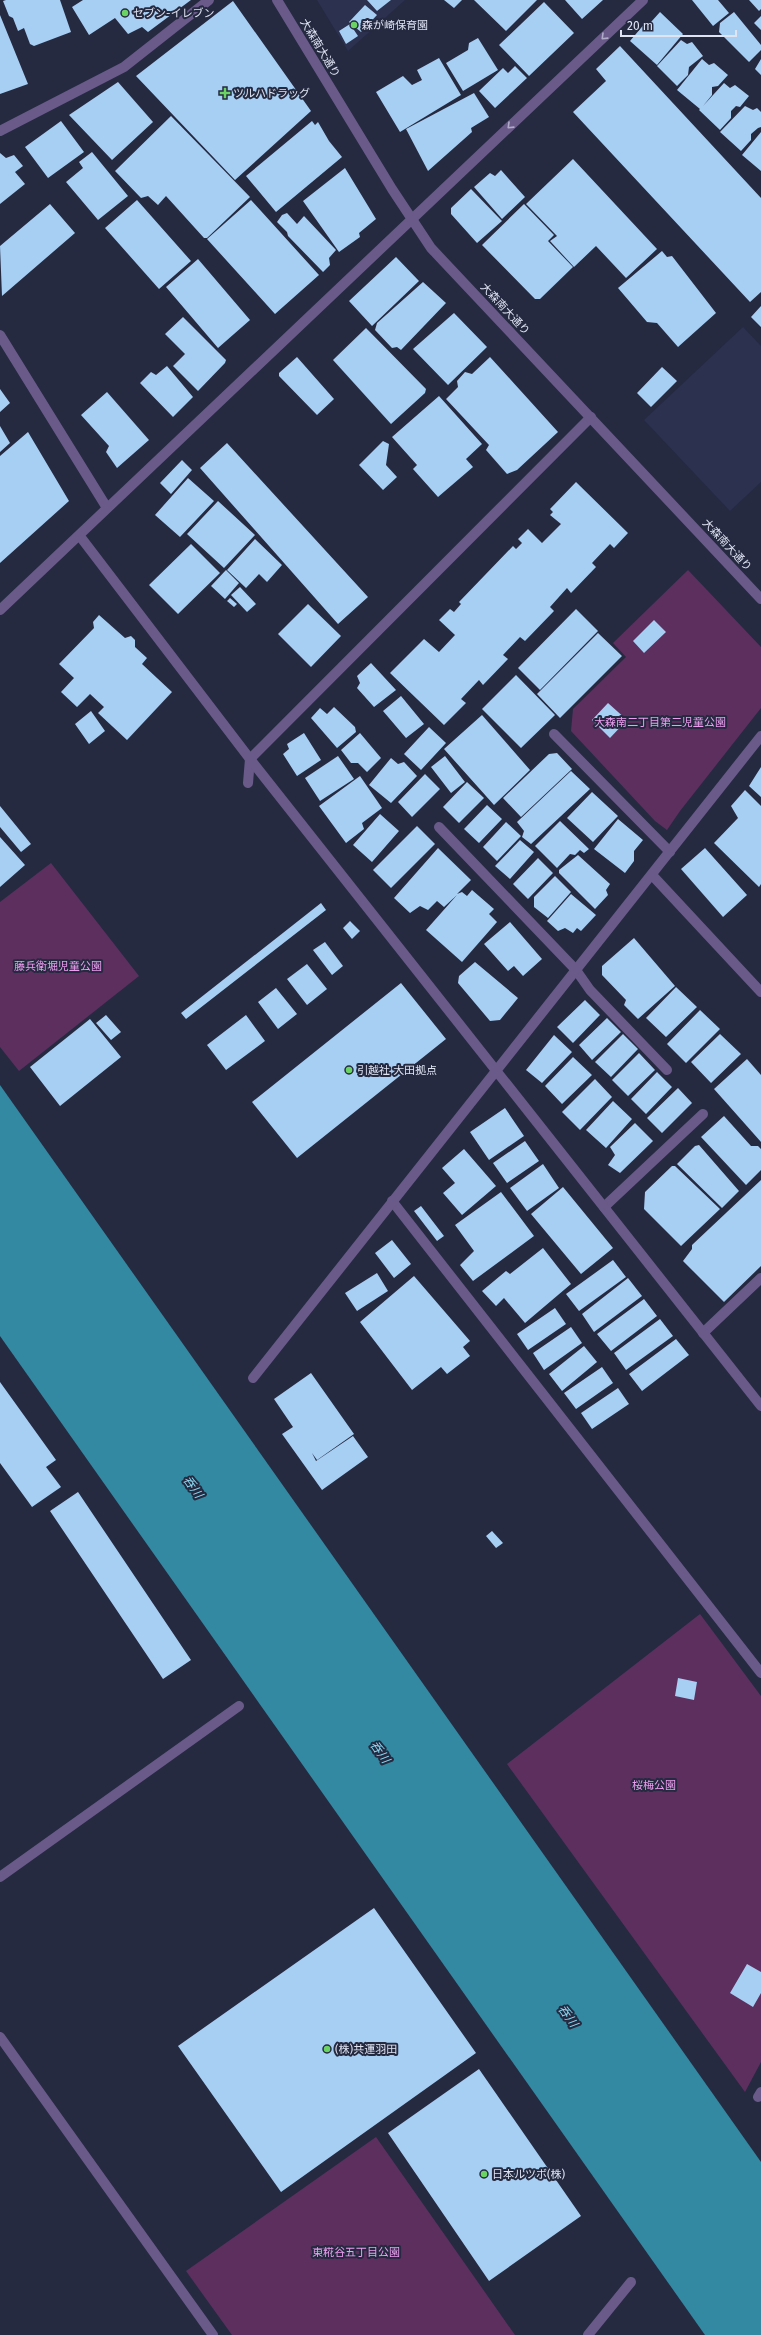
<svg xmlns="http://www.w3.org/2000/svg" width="761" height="2335" viewBox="0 0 761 2335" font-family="'Fira Sans','Noto Sans JP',sans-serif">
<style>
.built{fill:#2b314e}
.green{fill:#5c2f5e}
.water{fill:#3389a2}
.building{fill:#a7cef3}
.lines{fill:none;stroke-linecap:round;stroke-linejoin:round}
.service{stroke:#6a5a8a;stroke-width:10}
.minor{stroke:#6a5a8a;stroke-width:10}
.tertiary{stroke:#6a5a8a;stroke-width:10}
.oneway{stroke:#b0acc8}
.poi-dot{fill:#6ad363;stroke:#252a41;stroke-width:1.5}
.labels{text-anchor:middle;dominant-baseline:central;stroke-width:4;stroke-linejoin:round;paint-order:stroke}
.poi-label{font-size:11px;fill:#dfe3f2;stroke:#252a41;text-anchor:start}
.street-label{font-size:11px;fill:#dfe3f2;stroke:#252a41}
.park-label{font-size:11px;fill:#ed9ef0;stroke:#252a41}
.water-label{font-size:12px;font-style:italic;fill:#8ddbf5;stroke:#252a41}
</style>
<rect width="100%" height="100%" fill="#252a41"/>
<path class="built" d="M317 0H405L348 51Z
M743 327 761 346V482L730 511 644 420Z"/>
<path class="green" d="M688 570 761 647V708L680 811 667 830 655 821 571 731 573 709 626 657 613 643Z
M51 863 139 976 19 1071 0 1047V902Z
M700 1614 761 1696V2062L745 2092 507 1764Z
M376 2137 515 2335H232L186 2271Z"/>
<path class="water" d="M0 1085 761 2162V2335H705L0 1336Z"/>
<path class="building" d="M6 0H60L71 32 34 46 30 44 24 28 18 31 13 18 9 16 3 1Z
M83 0H191L148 32 142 27 128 34 115 18 89 35 72 7Z
M367 0H391L377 11Z
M444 0H462L454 8Z
M474 0H537L506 31Z
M565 0H603L582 19Z
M692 0H718L729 13 713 26Z
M749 0H761V9L759 11Z
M233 1 311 111 235 180 136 76Z
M544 2 574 33 529 76 499 45Z
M365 5 377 15 361 32 349 22Z
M660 12 683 34 657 65 630 41 646 22H651Z
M734 12 761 45V50L749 62 719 32 720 23Z
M0 15 28 84 0 94Z
M761 16V30L754 23Z
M350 24 358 36 346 44 339 31Z
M478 38 498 70 463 91 446 63 468 50 469 43Z
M681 40 687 44 692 42 703 56 689 67 688 75 677 86 657 66Z
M620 46 761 198V292L750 302 573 112 606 81 596 69Z
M439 58 461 95 400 132 376 92 403 76 412 85 422 80 417 70Z
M702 59 709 65 714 63 728 75 718 86 712 87V95L703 106 724 83 730 88 735 85 749 96 740 107 736 106 731 111V118L720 130 699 110 700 109 677 90Z
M761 59V75L755 69Z
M515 66 527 78 495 108 479 91 503 68 508 73Z
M118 82 153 122 112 160 69 115Z
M474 93 489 117 471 128 472 132 428 171 406 129Z
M745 106 753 110 757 108 761 112V127L758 128 751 134V140L741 151 720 132Z
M171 116 250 197 207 238H204L166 196 158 205 148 196 141 198 115 171Z
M61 121 84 152 48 178 25 147Z
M312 121 315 125 318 122 329 141 342 157 276 212 246 176Z
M761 132V171L742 155Z
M92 152 128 196 98 220 66 182 83 168 79 162Z
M0 153 6 158 14 155 23 166 15 172 25 184 0 204Z
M573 159 657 249 626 278 596 246 574 267 550 241 557 236 526 204Z
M345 168 376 219 359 233 360 237 339 252 303 201Z
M501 170 525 197 502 219 474 187 490 173 495 176Z
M471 189 502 221 477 243 451 214V208Z
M137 200 191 261 159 289 105 228Z
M251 200 319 275 275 314 207 239Z
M50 204 75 233 2 296 0 246Z
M524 204 554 235 548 241 573 267 540 299H535L482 245Z
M287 213 297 224 304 216 336 250 329 258 330 265 323 272 288 236 287 232 277 222 282 215Z
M662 251 667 257 672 256 716 313 678 347 657 323 647 322 618 288Z
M396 257 419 281 372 326 349 301Z
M198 259 250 320 218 348 166 287Z
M423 282 446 303 401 350 397 347 392 348 375 330 377 323Z
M761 306V327L751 317Z
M454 313 487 347 448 385 413 349Z
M183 317 226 360 225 363 198 391 173 366 185 354 165 334Z
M366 328 426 389 425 393 391 424 333 360Z
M297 357 334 399 317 415 279 376V373Z
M490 357 558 432 517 470 507 474 486 450 489 445 446 399 458 387 457 381 465 372 472 374Z
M167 366 193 397 173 417 140 383 151 372 156 375Z
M662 367 677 381 651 407 637 393Z
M0 389 10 403 0 412Z
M107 392 149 440 117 468 106 452 109 446 81 415Z
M439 396 482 444 466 459 473 467 438 497 413 469 417 465 392 437Z
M0 426 10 443 0 452Z
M28 432 69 501 0 563V456Z
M383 441 389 444 386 465 397 477 383 490 359 465Z
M227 443 368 597 338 624 200 468Z
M182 460 192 470 171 494 160 483Z
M188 478 214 501 180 537 155 515Z
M576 482 628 533 614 548 610 544 592 563 596 567 571 593 567 588 550 607 554 611 525 641 520 637 503 655 508 659 483 685 479 680 461 699 466 703 444 725 390 673 424 639 439 652 455 635 439 620 450 609 454 612 461 604 459 602 513 546 516 549 522 543 518 539 528 529 542 543 561 524 550 515 553 512 550 509Z
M218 501 255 535 224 568 187 534Z
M255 539 282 565 267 582 259 574 246 588 227 570Z
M191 544 220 573 178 614 149 585Z
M226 570 239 583 225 599 211 586Z
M240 587 256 604 247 612 231 595Z
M230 598 237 604 234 607 227 601Z
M308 604 341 636 311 667 278 634Z
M576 609 598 631 540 690 518 668Z
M99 615 125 638 131 636 135 640V647L147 658 142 664 172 692 127 740 98 713 104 707 90 694 77 707 61 692 74 678 59 664 94 628 93 622Z
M654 620 666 632 644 653 633 641Z
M598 633 622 656 560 718 537 694Z
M371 663 396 690 374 707 357 688 360 683 357 676Z
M516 675 555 715 521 748 482 709Z
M401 696 424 724 406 738 383 711Z
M608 703 627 720 610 738 592 720Z
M334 707 355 727 356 732 337 748 311 718 320 708 327 714Z
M91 711 105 731 89 744 75 724Z
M482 715 530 770 494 805 444 749Z
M429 727 446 743 421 770 404 754Z
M304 733 321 760 297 776 283 754 289 749 287 744Z
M360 733 381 758 367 772 358 763H351L341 750Z
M557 753 572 769 521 817 503 798 549 754Z
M338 756 354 779 320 801 305 778Z
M445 756 465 782 451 793 431 767Z
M391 758 398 764 404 762 417 776 391 803 369 785Z
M761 767V797L749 786Z
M571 771 590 789 531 844 522 837 524 831 517 822Z
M425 774 440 789 412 817 398 802Z
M360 776 382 808 362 823 364 829 346 843 319 806Z
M467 782 484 798 459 823 443 807Z
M745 790 761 806V884L759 887 714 843 738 818 731 806Z
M592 792 618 816 593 842 567 818Z
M487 805 502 819 479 843 464 829Z
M0 806 31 844 21 852 0 827Z
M380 814 399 831 372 862 353 845Z
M618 819 643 840 634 851V861L625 873 594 849Z
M560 821 589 849 584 853 580 850 575 855 570 854 557 868 535 846Z
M506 822 521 836 497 861 483 847Z
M417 826 435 844 391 888 373 870Z
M0 837 25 865 0 887Z
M520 840 534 852 510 879 495 866Z
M438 848 471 880 457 894 462 892 467 896 472 890 494 909 489 914 497 922 462 962 426 930 457 895 444 907 437 901 428 910 420 906 410 913 394 898Z
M705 848 747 895 723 917 681 869Z
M578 855 610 884 606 890 608 895 595 909 559 873V870Z
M538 858 553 873 528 899 513 884Z
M555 876 571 892 548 918 534 907V897Z
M571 894 596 915 581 931 577 928 573 933 565 928 558 931 547 921Z
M321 903 326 910 186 1019 181 1013Z
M350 921 360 931 352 939 343 928Z
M510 922 542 959 523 976 514 966 508 971 484 944Z
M634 938 675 986 638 1019 624 1005 626 1000 602 975V966Z
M325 942 343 966 332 975 313 950Z
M475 962 518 998 500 1020 490 1021 458 983 459 976Z
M307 964 327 989 307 1005 287 979Z
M401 983 446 1039 297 1158 252 1102Z
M676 987 697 1007 666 1037 646 1018Z
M276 988 297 1014 278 1029 258 1002Z
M585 1000 600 1015 573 1043 557 1027Z
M700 1010 720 1029 686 1063 667 1044Z
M106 1015 121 1032 111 1040 96 1023Z
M246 1015 265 1041 226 1070 207 1045Z
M607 1018 621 1032 592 1060 579 1045Z
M90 1019 121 1057 60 1106 30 1067Z
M623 1034 638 1049 611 1077 595 1062Z
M720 1034 741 1054 711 1083 691 1062Z
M554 1035 572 1052 542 1083 526 1070Z
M639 1053 655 1070 628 1096 612 1080Z
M573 1057 592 1075 562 1104 545 1086Z
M747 1059 761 1075V1142L714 1089Z
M657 1072 672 1087 646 1114 631 1099Z
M595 1079 612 1097 580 1130 562 1112Z
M678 1088 692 1103 662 1133 647 1118Z
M613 1101 632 1119 606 1148 586 1130Z
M505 1108 524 1136 489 1160 470 1132Z
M724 1116 751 1146H758L761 1149V1170L746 1185 701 1137Z
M635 1123 653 1141 620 1173 608 1165 615 1155 610 1147Z
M525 1141 539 1161 507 1183 493 1163Z
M699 1145 739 1191 722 1208 677 1164 695 1146Z
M464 1149 496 1186 462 1215 443 1193 455 1183 442 1168Z
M543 1164 559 1188 527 1211 510 1188Z
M672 1166H675L720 1209 681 1246 644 1209 645 1192Z
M761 1180V1266L724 1302 683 1261 692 1249V1245Z
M563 1187 613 1248 581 1274 531 1214Z
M501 1192 534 1236 473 1281 460 1265 474 1251 455 1225Z
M421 1206 444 1236 437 1241 414 1211Z
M392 1240 411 1264 394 1278 375 1253Z
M543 1248 571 1284 525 1323 504 1298 496 1306 482 1291 506 1271 510 1274Z
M613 1260 626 1277 579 1311 566 1294Z
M377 1273 388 1291 357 1311 345 1293Z
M414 1276 470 1341 463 1347 470 1356 447 1374 441 1367 412 1390 360 1322Z
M628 1278 642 1296 594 1332 582 1314Z
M644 1299 657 1316 611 1351 597 1334Z
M555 1308 566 1324 528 1350 517 1334Z
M660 1319 673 1336 626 1370 614 1353Z
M571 1327 582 1343 544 1370 533 1353Z
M676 1339 689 1355 642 1391 629 1374Z
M584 1346 597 1362 562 1391 549 1374Z
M602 1367 613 1383 576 1409 564 1393Z
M311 1373 354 1434 317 1460 312 1453 316 1461 353 1436 368 1457 322 1490 282 1434 293 1427 274 1399Z
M0 1382 56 1460 46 1467 61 1487 32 1507 0 1463Z
M618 1388 629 1404 592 1429 581 1413Z
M78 1492 191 1660 163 1679 50 1511Z
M492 1531 503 1543 496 1548 486 1536Z
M678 1678 697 1682 694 1700 675 1696Z
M374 1908 476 2053 281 2192 178 2046Z
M747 1964 761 1972V1993L753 2007 730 1993Z
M479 2069 581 2216 489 2281 388 2133Z"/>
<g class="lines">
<path class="service" d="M0 131 124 67 209 0
M554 734 670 852
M248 783 250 759 591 417
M439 827 576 970 590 990 667 1070
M652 875 761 992
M392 1201 761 1673
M604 1207 703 1114
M703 1333 761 1278"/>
<path class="minor" d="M0 335 107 508
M79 535 250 759 761 1406
M0 610 643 0
M253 1378 761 736
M0 1877 239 1706
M0 2037 213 2335
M588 2335 631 2282"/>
<path class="tertiary" d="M277 0 392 189 431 248 761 599
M758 2097 761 2092"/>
</g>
<defs><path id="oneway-chevron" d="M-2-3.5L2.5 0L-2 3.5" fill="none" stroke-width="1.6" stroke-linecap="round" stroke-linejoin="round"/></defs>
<g class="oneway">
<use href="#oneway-chevron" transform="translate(604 37) rotate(136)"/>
<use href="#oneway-chevron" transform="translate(510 126) rotate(136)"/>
</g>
<g class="poi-dot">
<circle cx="125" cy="13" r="4"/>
<circle cx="354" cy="25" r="4"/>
<path d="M223 87h4v4h4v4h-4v4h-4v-4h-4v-4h4z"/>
<circle cx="349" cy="1070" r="4"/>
<circle cx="327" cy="2049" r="4"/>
<circle cx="484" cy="2174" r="4"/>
</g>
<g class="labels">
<g class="poi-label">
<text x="133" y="13">セブン-イレブン</text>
<text x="362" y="25">森が崎保育園</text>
<text x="233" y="93">ツルハドラッグ</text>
<text x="357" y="1070">引越社 大田拠点</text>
<text x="335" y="2049">(株)共運羽田</text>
<text x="492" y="2174">日本ルツボ(株)</text>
</g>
<g class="street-label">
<text transform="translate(320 48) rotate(59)">大森南大通り</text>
<text transform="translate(505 309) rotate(47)">大森南大通り</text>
<text transform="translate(727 545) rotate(47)">大森南大通り</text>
</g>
<g class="park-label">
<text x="660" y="722">大森南二丁目第二児童公園</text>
<text x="58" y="966">藤兵衛堀児童公園</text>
<text x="654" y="1785">桜梅公園</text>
<text x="356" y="2252">東糀谷五丁目公園</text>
</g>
<g class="water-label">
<text transform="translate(193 1487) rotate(55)">呑川</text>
<text transform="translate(380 1752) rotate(55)">呑川</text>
<text transform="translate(568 2016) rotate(55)">呑川</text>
</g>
</g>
<path d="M621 30v6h115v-6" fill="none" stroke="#dfe3f2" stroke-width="2"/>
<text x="627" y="30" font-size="12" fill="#dfe3f2" stroke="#252a41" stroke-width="3" paint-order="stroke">20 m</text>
</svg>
